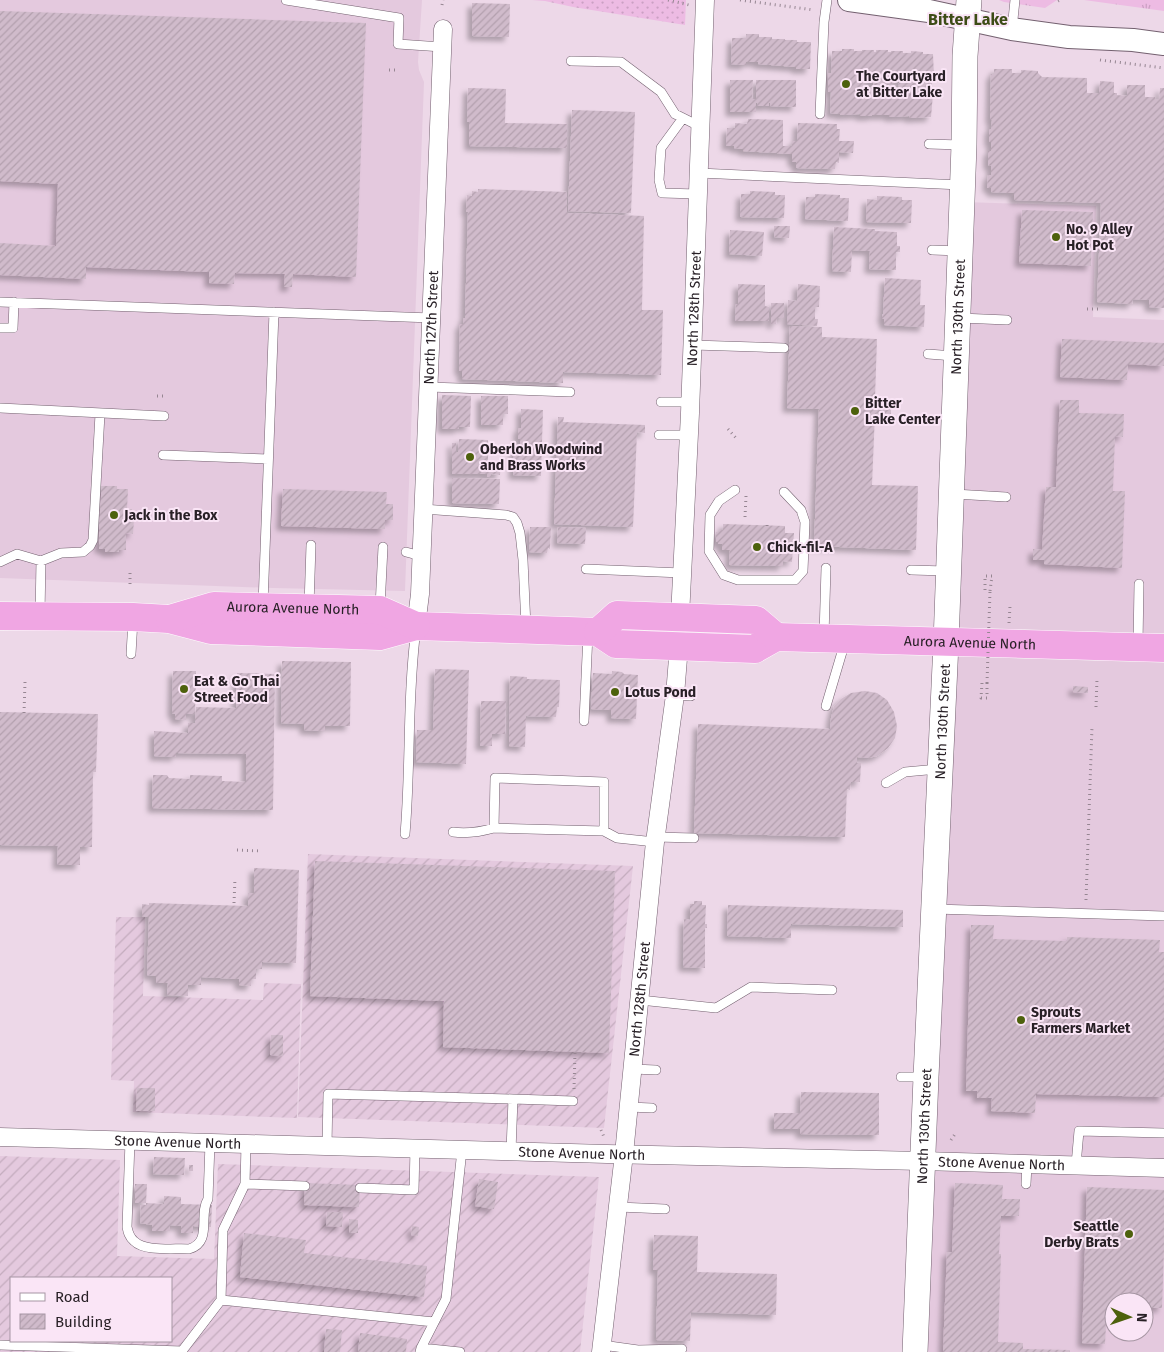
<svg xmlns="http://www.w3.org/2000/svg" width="1164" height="1352" viewBox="0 0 1164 1352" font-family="'Fira Sans',sans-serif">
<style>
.built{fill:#e4c9de;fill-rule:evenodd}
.industrial{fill:url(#industrial-furrows);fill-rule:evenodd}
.grass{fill:url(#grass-dots)}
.park{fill:url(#park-tufts)}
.building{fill:url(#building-hatch);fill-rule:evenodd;filter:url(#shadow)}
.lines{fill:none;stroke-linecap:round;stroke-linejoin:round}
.service-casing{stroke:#73606f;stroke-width:10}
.minor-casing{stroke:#73606f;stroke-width:19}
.tertiary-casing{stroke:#73606f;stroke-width:24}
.secondary-casing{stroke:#73606f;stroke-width:26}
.trunk-casing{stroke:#fff;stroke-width:29}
.path{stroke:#968692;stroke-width:3;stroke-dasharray:1 4;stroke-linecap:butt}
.service{stroke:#fff;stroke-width:9}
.minor{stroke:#fff;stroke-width:18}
.tertiary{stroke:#fff;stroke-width:22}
.secondary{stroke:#fff;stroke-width:25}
.trunk{stroke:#f0a6e3;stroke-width:28}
.path-bridge{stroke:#968692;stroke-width:3;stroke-dasharray:1 4;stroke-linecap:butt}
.poi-dot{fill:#4d610c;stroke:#fae5f6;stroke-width:2}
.labels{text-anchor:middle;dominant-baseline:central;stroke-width:4;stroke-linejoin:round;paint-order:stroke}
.poi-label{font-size:14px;font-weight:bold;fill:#282026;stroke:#fae5f6;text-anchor:start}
.street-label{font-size:14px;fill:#282026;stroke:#fae5f6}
.quarter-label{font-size:16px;font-weight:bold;fill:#3d4c16;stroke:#fae5f6}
</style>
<defs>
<pattern id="industrial-furrows" width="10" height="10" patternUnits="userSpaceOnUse" patternTransform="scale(1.25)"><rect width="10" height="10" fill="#e4c9de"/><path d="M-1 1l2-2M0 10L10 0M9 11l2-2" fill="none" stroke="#c4acbe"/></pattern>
<pattern id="grass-dots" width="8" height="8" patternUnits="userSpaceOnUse" patternTransform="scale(1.25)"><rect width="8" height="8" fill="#edbbe3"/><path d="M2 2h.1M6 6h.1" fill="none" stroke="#cba0c3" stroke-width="1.8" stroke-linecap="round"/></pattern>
<pattern id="park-tufts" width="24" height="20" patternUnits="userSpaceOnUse" patternTransform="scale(1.25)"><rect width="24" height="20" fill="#edbbe3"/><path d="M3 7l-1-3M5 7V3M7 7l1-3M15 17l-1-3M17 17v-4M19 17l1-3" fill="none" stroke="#cba0c3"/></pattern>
<pattern id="building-hatch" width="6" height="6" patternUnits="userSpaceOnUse" patternTransform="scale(1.25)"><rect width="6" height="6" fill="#d0bbcb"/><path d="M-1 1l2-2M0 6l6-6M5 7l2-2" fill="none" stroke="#b3a0ae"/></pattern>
<filter id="shadow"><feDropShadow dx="-4.5" dy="4.5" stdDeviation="2.5" flood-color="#0004"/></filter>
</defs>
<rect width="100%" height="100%" fill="#edd8e8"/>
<path class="built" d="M0 0H422L418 62 419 70 424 82 405 591 273 588 0 578Z
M964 202 1096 206 1093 317 1164 320V1352H915ZM1114 1302H1144V1332H1114Z"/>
<path class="industrial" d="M308 854 633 866 604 1128 298 1117Z
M116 917H145L143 996 263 1000 264 983 301 984 297 1118 133 1112 134 1081 111 1080Z
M0 1156 120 1160 117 1256 214 1259 218 1164 599 1177 580 1352H0ZM11 1278H171V1341H11Z"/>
<path class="grass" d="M532 0H686L685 25 573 7 545 1Z"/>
<path class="park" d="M999 0H1057L1045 8 1004 2Z
M1084 0H1164V11Z"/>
<path class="building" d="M472 3 510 4 509 37 472 36Z
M0 11 366 23 356 277 293 274 292 287H284L285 274 235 273 234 284 209 283V272L86 267V279L0 275V243L56 246 58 184 0 181Z
M746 34H759V37H772V39H785V40H797V42H811L810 69H796V67L758 64V62H746V65L731 64 732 38H746Z
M842 49H854V51H862V50H874V52H876V50H888V52H891V51H903V53H911V51L923 52V54H933L934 77H932V94H933L931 117 909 118V116L889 117V115H872V116H860V114L840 115V114L830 113 831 92H828V73H831L832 51H842ZM861 79H871L870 83H873V88L861 87 864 85V82ZM893 80H901L898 85 900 88H887V84H893Z
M994 69H1012V73H1021V70L1038 71V73L1042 77 1087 78V93H1099L1100 81 1114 82V93H1117V95L1127 96V85H1145V97H1155V99H1159L1160 88H1164V308L1149 307V300L1133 299 1132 304 1097 302 1101 203 1014 200V193L991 192V188H987L988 175H991V166L988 165V151H991V142H989V129H991L992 120H990L991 74H994Z
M730 80H753L752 99H756V80H796V107L770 106V103H769V106H757V103H756V112H730Z
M468 88 506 89 505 123 567 124V148L469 146V122H467Z
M572 110 635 112 631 213 568 211Z
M748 119 783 120V146H792V141H797L798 123 837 124V129H840L839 141H854L853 153 839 152V163L836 162 835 169 796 168V162H792V154L743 151V149L734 148V146H726L727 128H735V123L747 124Z
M478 189 567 192V213L644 216 642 310H663L661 375 563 372V383L462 379V371H459L460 324H463V318H465L468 212H466L467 195 472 196V191L478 192Z
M750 191 775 192V195H785L784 218 740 217 741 194H750Z
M815 194 840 195V198H849L848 221 805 219 806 197H815Z
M877 196 902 197V200H912L911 223 866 222 867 199 877 200Z
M1022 210 1093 212 1091 266 1019 263Z
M774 226H790L789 238 774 237Z
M834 227 875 229V231L897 232V246H900V252H896V270L869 269 870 251 852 250 851 272 832 271Z
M730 230 764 232 762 256 729 254Z
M885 278 921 280 920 305H925L924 327 884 325V319H882V315L883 314Z
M738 284 765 285V306L769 307V321H735L736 304H738Z
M798 284 820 286 819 307H815V319H818L817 326 787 324 788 300 797 301Z
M771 303H784V318H777L776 324H771Z
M790 326 822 327V337L877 339 875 398 891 399V414L875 413 872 485 918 486 916 550 814 546 819 409 787 408Z
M1062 339 1164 343V366L1128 364 1127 380 1060 377Z
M442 395 471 396 470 427H459V429H442Z
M481 396H508V414H503V425H481Z
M1060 400H1079V413L1124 414 1123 437 1115 436 1113 491H1125L1122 568 1044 564V560H1033V549L1042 550 1046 487H1056Z
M521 409 543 410 541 476 513 475 514 450H515V447H520V439H518V428H521Z
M558 417H564L563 422 645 425V433L637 432 633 527 554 524Z
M459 439 488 440V462H501L500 475 491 474V477H487V474H452V443H456V452H458Z
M452 478 500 479 499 504 452 503Z
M99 486H117V489H128L127 509H132V519H134L133 534 126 533V550H119V552H105V549H99V524H96L97 511 100 512 101 491H99Z
M283 489 387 492 386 504H393V520H385V529L281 526Z
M723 524 785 526V533H794L792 562 783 561V566L729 565 730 550H722V544H718V542H716V532H719V530H723Z
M530 527H551L550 549 548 548 547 553 529 552Z
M558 527 586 528 585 544 557 543Z
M282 661 351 662 350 726H325V731L304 730V724L281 723Z
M435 669 469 670 466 764 416 762 417 730H433Z
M173 671H196L195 714H186V720L175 719V714L172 713Z
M612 671 622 672 624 674 638 675 636 719 611 718V710L591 709 593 673 612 674Z
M237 673 275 674 273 810 152 808 153 775H167L169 778 190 779V775L222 776V781L246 782V754L176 753V757L154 756V731L188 733V723H195L196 707 236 708Z
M510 676 527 677V679L560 680 559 707H557L556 717 526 716 525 747 509 746Z
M1073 686 1088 687V693L1073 692Z
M865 691 877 693 887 700 894 712 897 726 895 738 888 748 877 756 868 758 857 757V763H861L860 782H851L850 790 847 789 845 837 694 833 698 724 830 729 831 718 834 706 841 699 851 693Z
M481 701H506L505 734H492V746H480Z
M0 712 98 714 96 772H93L92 847H80V865H57L58 846 0 845Z
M315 861 615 871 609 1053 443 1047 444 1001 310 996Z
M254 868 299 870 296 963 262 962V969H256V979H252L251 986 239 985V979L201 977V985H188V996L167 995 168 983H156V976L147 975 149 917 142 916V904L149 905V903L248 906V893H254Z
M694 901H702V905H706L705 924H707V928H705V968L683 967 684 919 690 920V904H694Z
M728 905 903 910V927L791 924V938L727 936Z
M971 925H994L993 939 1067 941V937L1160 940 1159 952H1164V1097L1036 1094 1035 1113 991 1111 992 1098H977V1091H966Z
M271 1035H283V1056L270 1055Z
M137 1088H155V1111H136Z
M801 1092 879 1093V1135L800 1134V1129H774V1113H800Z
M154 1157 185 1158 184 1175 153 1174Z
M189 1165H193V1171H189Z
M479 1179 498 1182 494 1209 475 1206Z
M305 1183 360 1185 359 1207 304 1205Z
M955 1183 1003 1185 1002 1199H1020L1019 1216H1001L999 1254H1001L998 1342 1023 1343V1349L1070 1350V1352H943L947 1252H952Z
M135 1184H147L146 1203H135Z
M1087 1187 1164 1190V1250L1162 1308H1144V1302H1114V1306H1107L1105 1344 1082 1343Z
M164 1196 181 1197V1204L212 1205 211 1227 193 1226V1233H181V1226L170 1225V1231H152V1225L140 1223 141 1205H146V1203L164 1204Z
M327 1212H343L342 1227 326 1226Z
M349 1219 358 1220V1233H349Z
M412 1226 419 1227 418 1236 411 1235Z
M244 1233 306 1240 304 1253 427 1266 424 1297 240 1277Z
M654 1235 698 1236 697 1272 777 1274 776 1315 691 1312 690 1341 656 1340 658 1270H653Z
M326 1329 342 1330 340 1352H324Z
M360 1333 407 1339 406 1352H358Z"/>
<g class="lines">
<defs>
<path id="service" d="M286 0 399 18 398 44 442 47
M1012 29 1015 0
M571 61 621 62 661 92 675 114 701 127
M820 114 824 22 827 0
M683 118 661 148 659 180 662 193 698 194
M929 144 961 145
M699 173 961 185
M932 250 960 251
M0 302 432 318
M960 318 1007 320
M0 328H13L14 302
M693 345 784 348
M928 354 954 356
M429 387 570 392
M661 402H690
M0 408 164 416
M659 435H689
M163 455 268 459
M735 490 719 501 710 515 709 551 724 575 738 580H795L803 571 805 522 801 510 784 492
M954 494 1006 497
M423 509 506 515 513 517 517 523 520 533 523 560 526 627
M406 552 421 556
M0 562 17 554 41 561 61 553 83 552 90 546 93 540 100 414
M586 569 682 573
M911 570 946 571
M263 604 274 312
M309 606 311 545
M380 607 383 547
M40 614 41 561
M824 636 826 568
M1138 644 1139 584
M131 654 133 620
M675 695 691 696
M826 706 845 642
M584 721 588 634
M886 783 905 772 938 769
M604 831V782L495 778 494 828 604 831 617 838 655 842
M453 832C468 834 480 832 494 828
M405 834C411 766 407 697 416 629
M656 837 694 838
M934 909 1164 916
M640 1000 716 1008 751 987 832 990
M633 1069 656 1070
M901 1077H925
M513 1099 573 1101
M629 1107 652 1108
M130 1141 127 1227C128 1232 129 1237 134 1241 145 1252 174 1248 189 1249 213 1242 198 1215 208 1199L210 1143
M246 1144 245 1184 305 1186
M327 1146 328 1094 513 1099 511 1151
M1076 1165 1079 1131 1164 1133
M1026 1184 1027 1164
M360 1188 414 1190 415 1148
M618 1207 665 1209
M221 1300 223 1230 245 1184
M0 1345 182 1351V1352
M602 1345 638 1350 682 1349
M421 1348 460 1352
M182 1351 221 1300 434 1322
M420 1352 421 1348 446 1299 462 1150"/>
<g id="minor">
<path id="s1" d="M680 617 690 413 705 0"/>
<path id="s2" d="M416 626 420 594 443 29"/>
<path id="s3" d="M0 1137 607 1154 922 1161 1164 1168"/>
<path id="s4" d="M601 1352 624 1154 655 842 675 695 679 646"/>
</g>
<path id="tertiary" d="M849 0 929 11 1012 29 1069 37 1133 40 1164 44"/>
<g id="secondary">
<path id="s5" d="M915 1352 926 1077 946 643 964 145 965 56 969 0"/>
</g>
<g id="trunk">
<path id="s6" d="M0 616 133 617 169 619 211 630 380 636 416 626 598 632 616 644 755 649 776 637 1164 648"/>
<path id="s7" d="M170 619 214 606 380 610 416 626"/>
<path d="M598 632 617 615 756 620 776 637"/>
</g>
</defs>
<use href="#service" class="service-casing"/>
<use href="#minor" class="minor-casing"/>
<use href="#tertiary" class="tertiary-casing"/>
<use href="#secondary" class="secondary-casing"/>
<use href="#trunk" class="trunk-casing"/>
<path class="path" d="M668 0 689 5
M740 0 814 10
M1058 1 1060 0
M442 5 443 0
M1100 60 1164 68
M389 70H397
M1087 309H1098
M157 396H165
M728 429 737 439
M745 517 746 496
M767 526V521
M130 584V573
M985 590V576H992L990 591
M1009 623 1010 606
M982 683 981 698H987V683
M1096 707 1097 679
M24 713 25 682
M237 850 261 851
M1086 900 1092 727
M234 903 235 878
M574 1089 575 1052
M601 1130 604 1137
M951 1140 955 1134"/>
<use href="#service" class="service"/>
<use href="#minor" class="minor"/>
<use href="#tertiary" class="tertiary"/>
<use href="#secondary" class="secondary"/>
<use href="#trunk" class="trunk"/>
<path class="path-bridge" d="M987 683 990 591"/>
</g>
<g class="poi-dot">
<circle cx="846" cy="84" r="5"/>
<circle cx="1056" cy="237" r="5"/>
<circle cx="855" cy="411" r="5"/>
<circle cx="470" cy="457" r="5"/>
<circle cx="114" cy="515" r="5"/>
<circle cx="757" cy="547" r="5"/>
<circle cx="184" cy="689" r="5"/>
<circle cx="615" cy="692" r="5"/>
<circle cx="1021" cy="1020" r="5"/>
<circle cx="1129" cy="1234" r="5"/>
</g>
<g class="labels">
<g class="poi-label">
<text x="856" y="76">The Courtyard<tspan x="856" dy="16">at Bitter Lake</tspan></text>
<text x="1066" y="229">No. 9 Alley<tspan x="1066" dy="16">Hot Pot</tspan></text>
<text x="865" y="403">Bitter<tspan x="865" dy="16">Lake Center</tspan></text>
<text x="480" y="449">Oberloh Woodwind<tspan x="480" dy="16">and Brass Works</tspan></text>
<text x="124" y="515">Jack in the Box</text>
<text x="767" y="547">Chick-fil-A</text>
<text x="194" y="681">Eat &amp; Go Thai<tspan x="194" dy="16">Street Food</tspan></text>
<text x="625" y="692">Lotus Pond</text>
<text x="1031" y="1012">Sprouts<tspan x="1031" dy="16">Farmers Market</tspan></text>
<text x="1119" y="1226" text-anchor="end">Seattle<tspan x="1119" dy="16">Derby Brats</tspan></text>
</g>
<g class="street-label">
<text stroke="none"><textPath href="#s1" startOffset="309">North 128th Street</textPath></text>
<text stroke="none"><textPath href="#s5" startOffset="1036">North 130th Street</textPath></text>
<text stroke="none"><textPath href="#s2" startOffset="299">North 127th Street</textPath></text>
<text stroke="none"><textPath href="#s7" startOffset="125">Aurora Avenue North</textPath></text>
<text stroke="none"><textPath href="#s6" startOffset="980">Aurora Avenue North</textPath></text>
<text stroke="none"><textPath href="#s5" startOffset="631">North 130th Street</textPath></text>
<text stroke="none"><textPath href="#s4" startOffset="355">North 128th Street</textPath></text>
<text stroke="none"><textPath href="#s5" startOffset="226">North 130th Street</textPath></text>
<text stroke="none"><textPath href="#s3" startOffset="178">Stone Avenue North</textPath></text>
<text stroke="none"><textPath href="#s3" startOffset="582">Stone Avenue North</textPath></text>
<text stroke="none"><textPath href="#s3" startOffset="1002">Stone Avenue North</textPath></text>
</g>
<g class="quarter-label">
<text x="968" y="19">Bitter Lake</text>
</g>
</g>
<rect x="10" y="1277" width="162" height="65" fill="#fae5f6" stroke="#a696a3"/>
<rect x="20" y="1293" width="25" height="8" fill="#ffffff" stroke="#a696a3"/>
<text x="55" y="1302" font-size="15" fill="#282026">Road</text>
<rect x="20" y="1314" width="25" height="15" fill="url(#building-hatch)" stroke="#a696a3"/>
<text x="55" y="1327" font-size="15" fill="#282026">Building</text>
<g transform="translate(1129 1317) rotate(92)"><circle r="24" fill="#fae5f6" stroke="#a696a3"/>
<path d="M0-4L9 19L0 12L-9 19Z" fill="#4d610c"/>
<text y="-8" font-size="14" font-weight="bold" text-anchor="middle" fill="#282026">N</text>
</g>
</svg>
